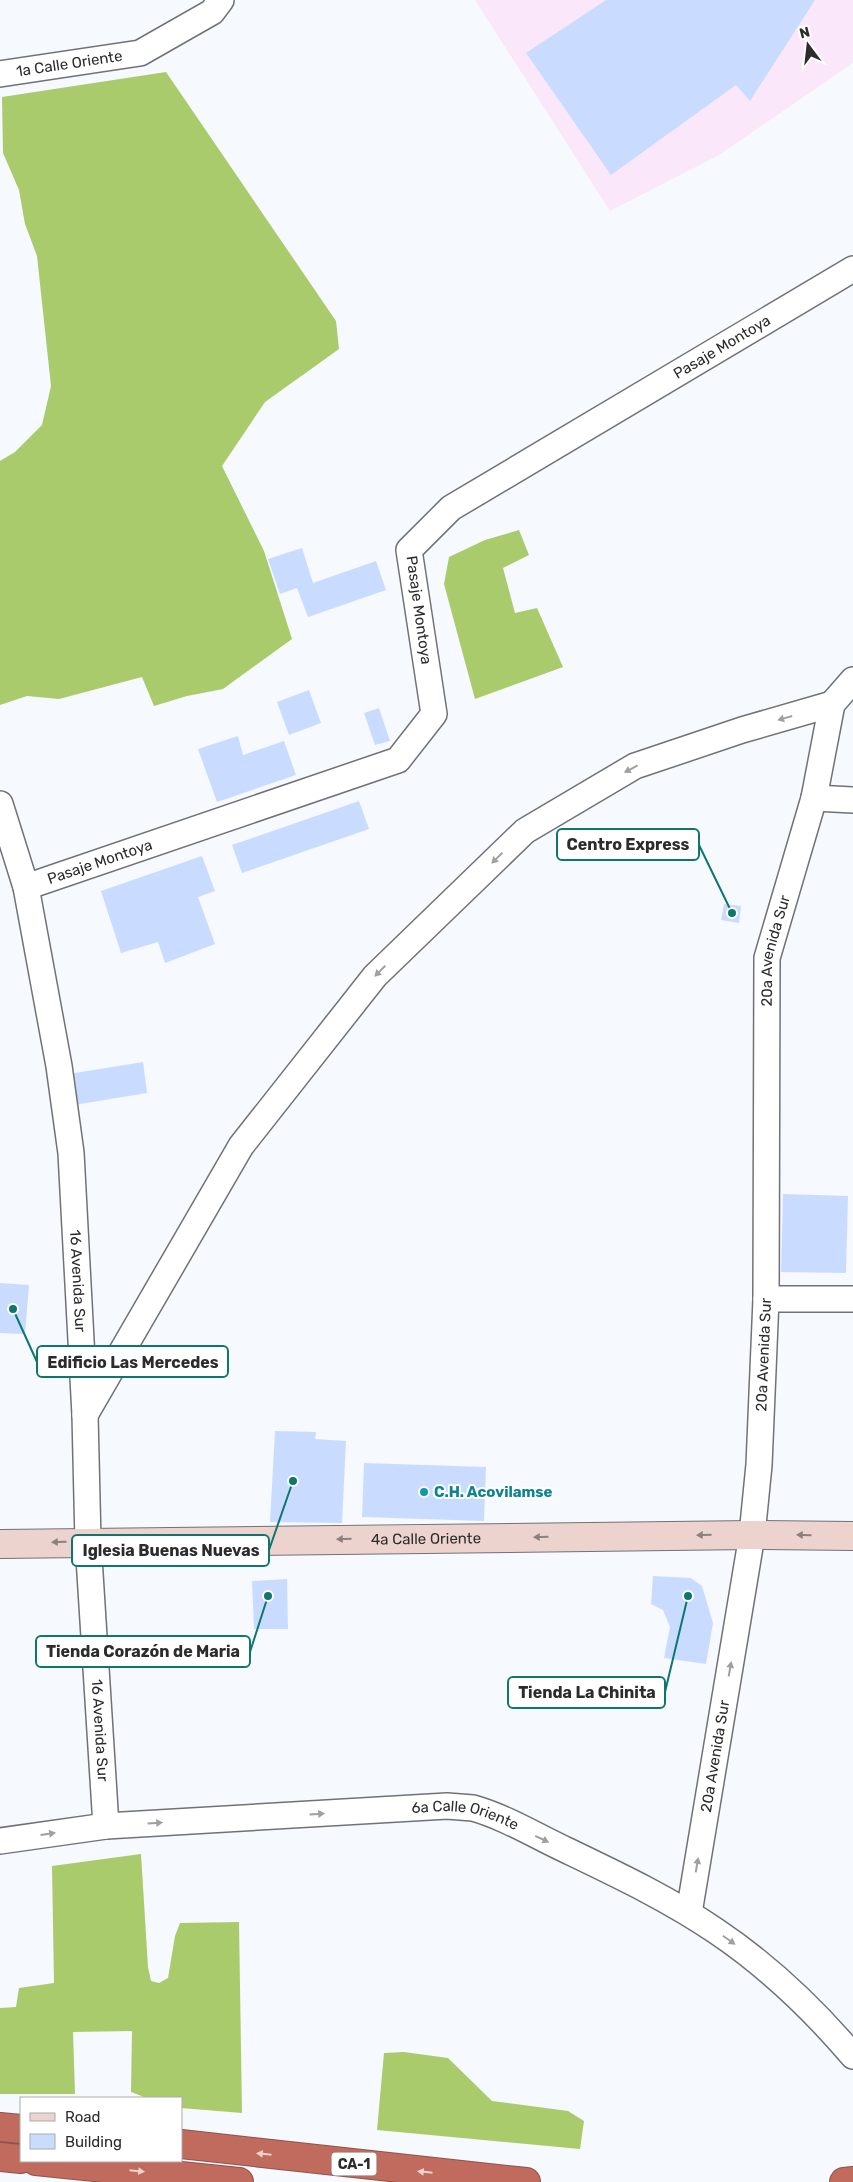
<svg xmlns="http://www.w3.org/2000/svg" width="853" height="2182" viewBox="0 0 853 2182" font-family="Rubik,sans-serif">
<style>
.industrial{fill:#fae8fa}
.forest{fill:#a9cb6b}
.building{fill:#c9dcff}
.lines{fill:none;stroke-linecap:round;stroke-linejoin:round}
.street-casing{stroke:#707276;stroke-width:28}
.secondary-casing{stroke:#707276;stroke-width:30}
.highway-casing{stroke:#8c554c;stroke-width:30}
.street{stroke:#fff;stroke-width:25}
.secondary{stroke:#ecd3ce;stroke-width:28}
.highway{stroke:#c06b5d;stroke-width:28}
.oneway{fill:#a0a0a0}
.oneway2{fill:#8c807e}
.oneway3{fill:#ecd3ce}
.culture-dot{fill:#0f9aa8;stroke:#fff;stroke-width:2}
.labels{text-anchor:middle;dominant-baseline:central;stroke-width:4;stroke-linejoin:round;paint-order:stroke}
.shield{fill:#fff;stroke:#6b6b6c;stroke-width:1}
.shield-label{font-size:14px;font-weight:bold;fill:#2b2c2d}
.street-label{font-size:15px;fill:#2b2c2d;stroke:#fff}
.culture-label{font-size:15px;font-weight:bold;fill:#0d838f;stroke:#fff;text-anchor:start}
.leader{fill:none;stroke:#0f766e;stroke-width:2}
.callout-dot{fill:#0f766e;stroke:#fff;stroke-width:2}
.callout{fill:#fff;stroke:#0f766e;stroke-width:2}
.callout-label{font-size:16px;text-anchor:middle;font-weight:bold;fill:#2b2c2d}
</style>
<rect width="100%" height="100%" fill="#f6f9fd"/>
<path class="industrial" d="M475 0H853V63L719 155 610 211Z"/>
<path class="forest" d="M166 72 336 321 339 349 265 402 222 466 264 551 292 639 223 689 187 696 154 706 142 677 59 699 27 696 0 705V461L15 452 42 425 51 386 37 256 25 224 19 190 3 153 2 97Z
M519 530 529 555 503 568 515 613 537 608 563 667 475 699 444 584 449 557 485 540Z
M141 1854 148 1967 151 1981 159 1983 168 1978 175 1936 180 1923 239 1922 242 2113 181 2108V2098H147L131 2092 132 2031 73 2032 75 2094H0V2008L16 2007 19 1988 54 1983 52 1866Z
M404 2052 448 2058 492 2101 568 2111 584 2121 580 2149 377 2130 384 2053Z"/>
<path class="building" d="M606 0H815L750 101 736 85 611 175 526 53Z
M302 548 313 583 376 561 386 590 308 617 297 588 280 594 268 559Z
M309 690 321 723 289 735 277 702Z
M379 708 390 741 375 745 364 713Z
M238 736 243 755 284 741 296 775 217 802 198 749Z
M359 801 369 829 242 873 232 845Z
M202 856 215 891 198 897 215 944 165 963 158 942 121 953 101 891Z
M724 904 741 906 739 923 721 920Z
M143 1062 147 1093 74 1105 69 1074Z
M783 1194 848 1196 846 1273 781 1272Z
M0 1283 29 1285 25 1334 0 1333Z
M275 1431 316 1432 315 1439 346 1441 342 1523 270 1522Z
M364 1463 486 1467 484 1521 362 1517Z
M653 1576 691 1578 702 1586 713 1623 706 1664 664 1658 670 1627 663 1610 651 1604Z
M287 1579 288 1629H254L252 1581Z"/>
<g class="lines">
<defs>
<g id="street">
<path id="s1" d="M0 74 140 53 212 12 221 0"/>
<path d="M814 798 853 800"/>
<path id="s2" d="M0 804 26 887 59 1066 71 1153 85 1415 88 1542 106 1826"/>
<path id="s3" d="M26 887 398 760 434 714 409 550 451 508 853 269"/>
<path d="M766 1299H853"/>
<path d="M85 1415 241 1146 375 976 525 831 635 766 742 730 832 704"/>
<path id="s4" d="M0 1841 106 1826 447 1806 473 1808C505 1817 536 1836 566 1850 618 1875 669 1899 716 1931 768 1966 813 2009 853 2056"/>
<path id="s5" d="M689 1913 752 1535 759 1465 766 1299 767 958 814 798 832 704 853 680"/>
</g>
<g id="secondary">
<path id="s6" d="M0 1544 752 1535 853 1536"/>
</g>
<path id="highway" d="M0 2127 21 2129
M181 2144 526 2182
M0 2157 21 2159
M36 2161 239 2182
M844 2182 853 2181"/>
</defs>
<use href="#street" class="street-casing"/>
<use href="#secondary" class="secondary-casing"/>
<use href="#highway" class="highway-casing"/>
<use href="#street" class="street"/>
<use href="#secondary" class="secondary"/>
<use href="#highway" class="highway"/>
</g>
<defs><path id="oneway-solid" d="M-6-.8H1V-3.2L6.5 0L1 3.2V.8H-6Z" transform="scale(1.25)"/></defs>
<g class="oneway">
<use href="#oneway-solid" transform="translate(785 718) rotate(164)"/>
<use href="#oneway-solid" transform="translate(631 769) rotate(152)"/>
<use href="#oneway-solid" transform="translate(497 858) rotate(136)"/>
<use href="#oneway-solid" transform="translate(380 971) rotate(135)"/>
<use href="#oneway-solid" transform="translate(730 1669) rotate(-80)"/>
<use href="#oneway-solid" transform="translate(317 1814) rotate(-3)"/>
<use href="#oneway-solid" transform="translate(155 1823) rotate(-3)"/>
<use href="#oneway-solid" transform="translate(48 1834) rotate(-8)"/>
<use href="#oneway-solid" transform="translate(542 1839) rotate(25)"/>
<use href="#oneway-solid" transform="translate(697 1865) rotate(-80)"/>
<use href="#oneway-solid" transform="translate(729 1940) rotate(35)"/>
</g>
<g class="oneway2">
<use href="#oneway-solid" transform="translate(704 1535) rotate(179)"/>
<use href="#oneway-solid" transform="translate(804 1535) rotate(-179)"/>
<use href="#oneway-solid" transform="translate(541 1537) rotate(179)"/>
<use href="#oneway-solid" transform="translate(344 1539) rotate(179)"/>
<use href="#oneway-solid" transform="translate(59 1542) rotate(178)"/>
</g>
<g class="oneway3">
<use href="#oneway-solid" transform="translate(264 2154) rotate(-174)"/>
<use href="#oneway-solid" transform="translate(137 2171) rotate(6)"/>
<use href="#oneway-solid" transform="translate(425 2172) rotate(-174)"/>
</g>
<circle class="culture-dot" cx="424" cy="1492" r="5"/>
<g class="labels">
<rect class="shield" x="331.5" y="2152.5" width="45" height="23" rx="4"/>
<g class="shield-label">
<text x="354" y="2164">CA-1</text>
</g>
<g class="street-label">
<text stroke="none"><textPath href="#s1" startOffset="70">1a Calle Oriente</textPath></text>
<text stroke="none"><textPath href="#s3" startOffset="992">Pasaje Montoya</textPath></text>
<text transform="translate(419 610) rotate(82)">Pasaje Montoya</text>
<text stroke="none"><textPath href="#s3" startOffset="78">Pasaje Montoya</textPath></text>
<text stroke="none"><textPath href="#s5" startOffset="969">20a Avenida Sur</textPath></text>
<text stroke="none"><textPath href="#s2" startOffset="485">16 Avenida Sur</textPath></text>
<text stroke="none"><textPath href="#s5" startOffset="564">20a Avenida Sur</textPath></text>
<text stroke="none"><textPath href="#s6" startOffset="426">4a Calle Oriente</textPath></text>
<text stroke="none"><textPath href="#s2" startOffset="935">16 Avenida Sur</textPath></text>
<text stroke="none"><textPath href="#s5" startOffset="159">20a Avenida Sur</textPath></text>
<text stroke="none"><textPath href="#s4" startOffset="468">6a Calle Oriente</textPath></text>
</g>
<g class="culture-label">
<text x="434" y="1492">C.H. Acovilamse</text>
</g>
</g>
<path class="leader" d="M732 913L699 845M13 1309L37 1362M293 1481L269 1550M268 1596L250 1652M688 1596L665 1692"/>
<g class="callout-dot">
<circle cx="732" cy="913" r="5"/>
<circle cx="13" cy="1309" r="5"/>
<circle cx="293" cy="1481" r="5"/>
<circle cx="268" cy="1596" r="5"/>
<circle cx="688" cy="1596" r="5"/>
</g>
<g class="callout">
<rect x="557" y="829" width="142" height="31" rx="5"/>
<rect x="37" y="1346" width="191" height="31" rx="5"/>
<rect x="72" y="1535" width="197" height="31" rx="5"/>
<rect x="36" y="1636" width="214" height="31" rx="5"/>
<rect x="508" y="1677" width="157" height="31" rx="5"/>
</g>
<g class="callout-label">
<text x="628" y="850">Centro Express</text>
<text x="133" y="1368">Edificio Las Mercedes</text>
<text x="171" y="1556">Iglesia Buenas Nuevas</text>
<text x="143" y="1657">Tienda Corazón de Maria</text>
<text x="587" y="1698">Tienda La Chinita</text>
</g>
<rect x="20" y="2097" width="162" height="65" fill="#ffffff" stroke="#aaabab"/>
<rect x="30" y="2113" width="25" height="8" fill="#ecd3ce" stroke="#aaabab"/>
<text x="65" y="2122" font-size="15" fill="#2b2c2d">Road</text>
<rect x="30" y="2134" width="25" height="15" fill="#c9dcff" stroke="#aaabab"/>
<text x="65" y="2147" font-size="15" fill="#2b2c2d">Building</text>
<g transform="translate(808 45) rotate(345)" stroke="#ffffff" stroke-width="4" paint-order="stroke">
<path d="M0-4L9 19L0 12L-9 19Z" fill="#2b2c2d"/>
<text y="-8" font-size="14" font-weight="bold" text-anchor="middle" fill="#2b2c2d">N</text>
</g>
</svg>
